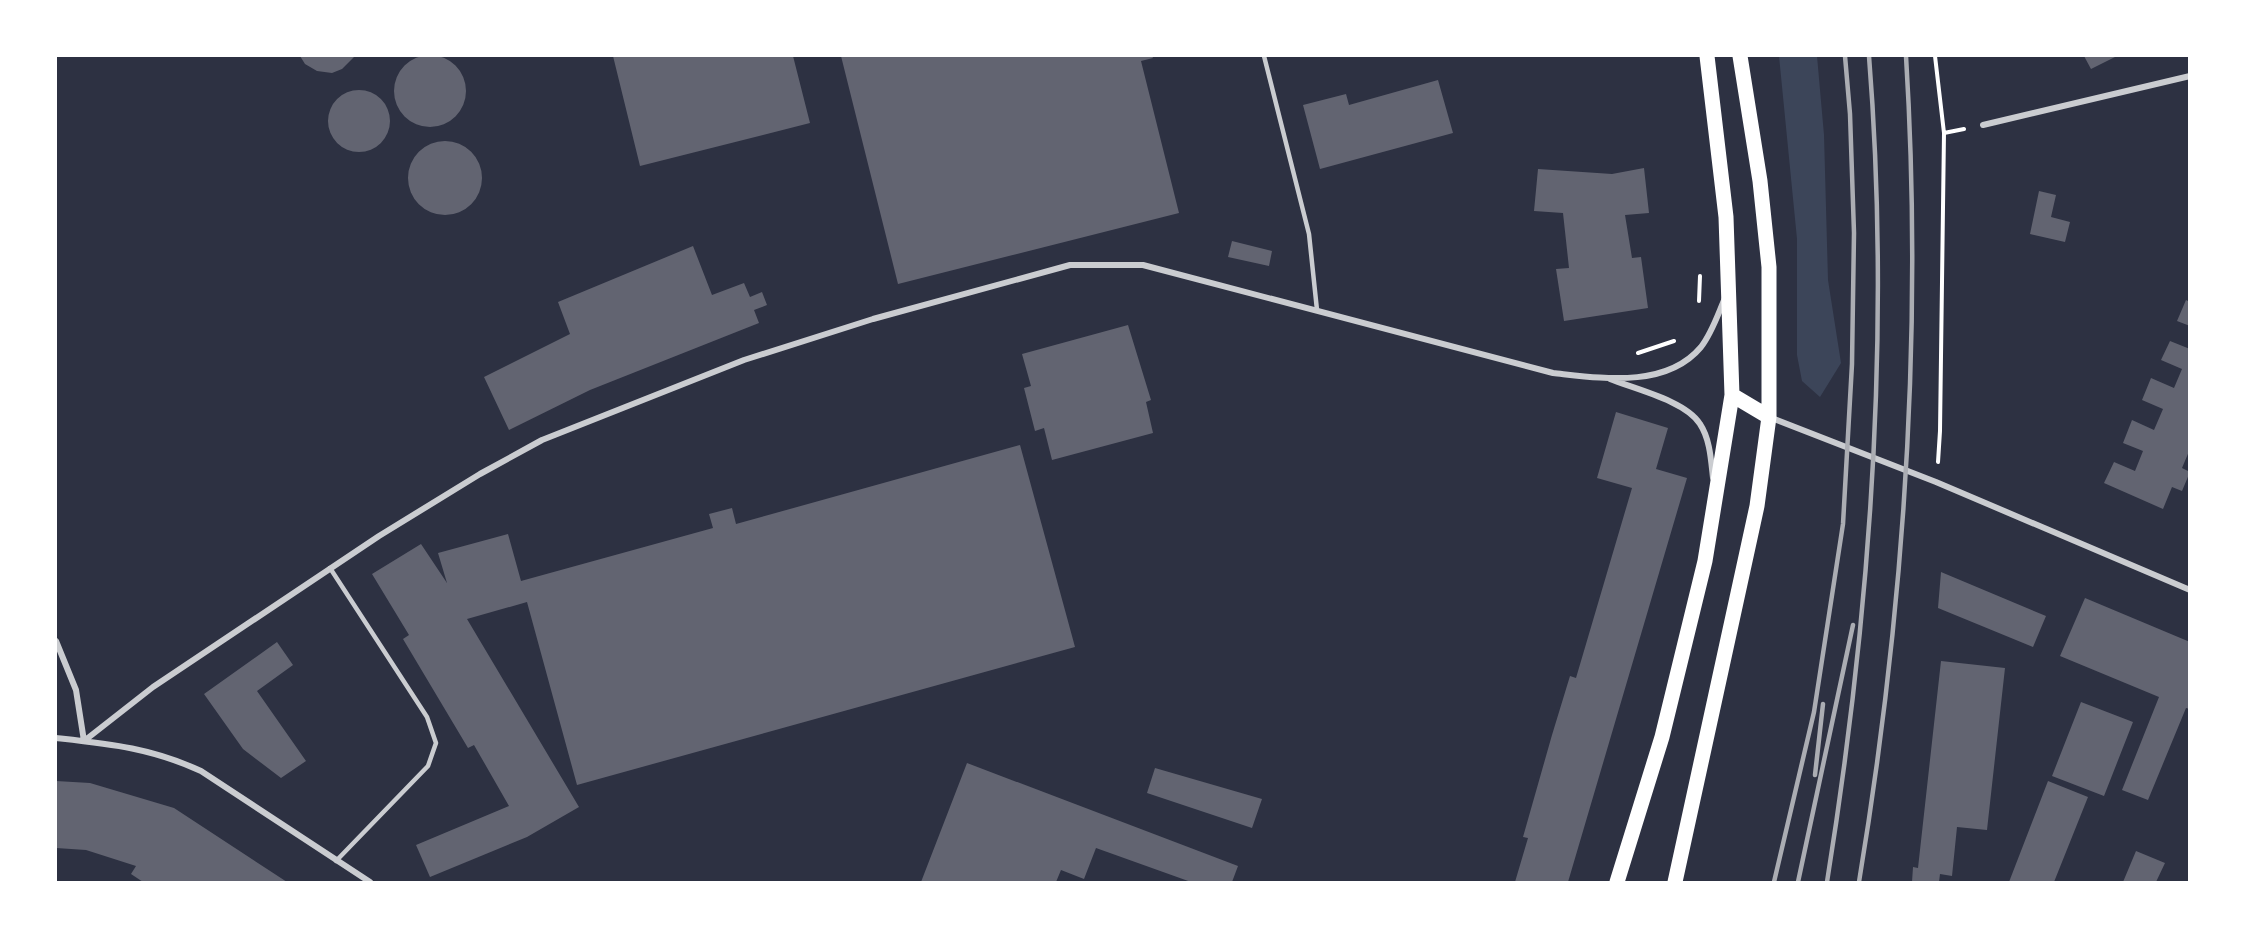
<svg xmlns="http://www.w3.org/2000/svg" width="2245" height="938" viewBox="0 0 2245 938" font-family="Ubuntu,sans-serif">
<style>
.green{fill:#3c4559}
.building{fill:#626471}
.lines{fill:none;stroke-linecap:round;stroke-linejoin:round}
.path{stroke:#fff;stroke-width:4}
.service{stroke:#caccd0;stroke-width:4.5}
.minor{stroke:#caccd0;stroke-width:6}
.primary{stroke:#fff;stroke-width:15}
.rail{stroke:#abadb3;stroke-width:4.5}
</style>
<rect width="100%" height="100%" fill="#2d3142"/>
<path class="green" d="M1779 56H1817L1824 135 1828 280 1841 363 1820 397 1802 381 1797 355V239Z"/>
<path class="building" d="M394 91a36 36 0 1 1 72 0a36 36 0 1 1-72 0Z
M300 56H355L342 69 332 73 317 71 305 64Z
M613 56H793L810 123 640 166Z
M841 56H1152L1153 58 1141 61 1179 213 898 284Z
M2084 56H2117L2091 69Z
M1438 80 1453 133 1320 169 1303 105 1346 94 1349 105Z
M328 121a31 31 0 1 1 62 0a31 31 0 1 1-62 0Z
M408 178a37 37 0 1 1 74 0a37 37 0 1 1-74 0Z
M1644 168 1649 213 1625 215 1632 258 1641 257 1648 308 1564 321 1556 269 1569 268 1563 213 1534 211 1538 169 1612 174Z
M2039 191 2056 195 2051 217 2070 222 2065 242 2030 234Z
M1232 241 1272 251 1269 266 1228 257Z
M693 246 712 295 744 283 750 297 762 292 767 305 754 310 759 323 590 390 509 430 484 377 570 334 558 302Z
M2186 300 2190 302V326L2177 321Z
M1128 325 1151 400 1146 402 1153 433 1052 460 1044 428 1035 431 1024 388 1031 386 1022 354Z
M2170 341 2190 349V449L2182 468 2190 472 2182 491 2172 487 2163 509 2104 483 2114 462 2135 471 2143 451 2123 443 2132 420 2154 430 2163 409 2142 400 2151 378 2174 388 2182 369 2161 360Z
M1616 412 1668 428 1656 469 1687 478 1568 882H1515L1528 838 1523 837 1552 735 1570 676 1576 678 1632 488 1597 478Z
M1020 445 1075 647 577 785 527 602 467 619 579 807 527 837 430 877 416 845 509 806 474 745 468 748 403 639 409 635 372 574 421 544 447 583 438 553 508 534 521 581 713 528 709 514 732 508 736 524Z
M1941 572 2046 616 2033 647 1938 608Z
M2085 598 2190 642V709L2186 708 2148 800 2122 790 2159 697 2060 656Z
M277 642 293 665 257 691 306 761 281 778 243 749 204 694Z
M1941 661 2005 668 1987 830 1957 827 1952 876 1940 874 1939 882H1912L1913 867 1918 868Z
M2081 702 2133 722 2104 796 2052 776Z
M967 763 1238 866 1232 882H1191L1096 848 1084 879 1061 870 1056 882H921Z
M1155 768 1262 799 1252 828 1147 793Z
M56 781 90 783 174 808 287 882H143L131 874 136 866 86 850 56 848Z
M2048 781 2088 797 2054 882H2009Z
M2136 851 2165 863 2156 882H2123Z"/>
<g class="lines">
<path class="path" d="M1935 56 1944 133 1940 431 1938 462
M1944 133 1964 129
M1699 301 1700 276
M1638 353 1674 341"/>
<path class="service" d="M1264 56 1309 234 1317 310
M330 568 427 717 436 743 428 766 336 861"/>
<path class="minor" d="M1983 125 2190 76
M1610 379C1635 389 1686 401 1700 424 1710 439 1711 460 1713 478
M1769 417 1936 482 2190 590
M56 641 76 690 84 741
M56 738C110 744 151 748 201 771L370 882
M84 741 153 687 379 536 480 474 542 440 744 360 873 319 1070 265H1143L1553 373C1600 378 1666 389 1701 347 1712 333 1718 314 1725 298"/>
<path class="primary" d="M1732 395 1769 417
M1617 882 1662 737 1705 561 1732 395 1726 217 1707 56
M1675 882 1757 506 1769 417V267L1760 181 1740 56"/>
<path class="rail" d="M1815 775 1823 704
M1774 882 1814 712 1843 524 1852 364 1854 233 1850 114 1845 56
M1798 882 1853 625
M1827 882C1871 609 1891 332 1869 56
M1859 882C1904 611 1923 331 1906 56"/>
</g>
<rect width="2245" height="938" fill="none" stroke="#ffffff" stroke-width="114"/>
</svg>
